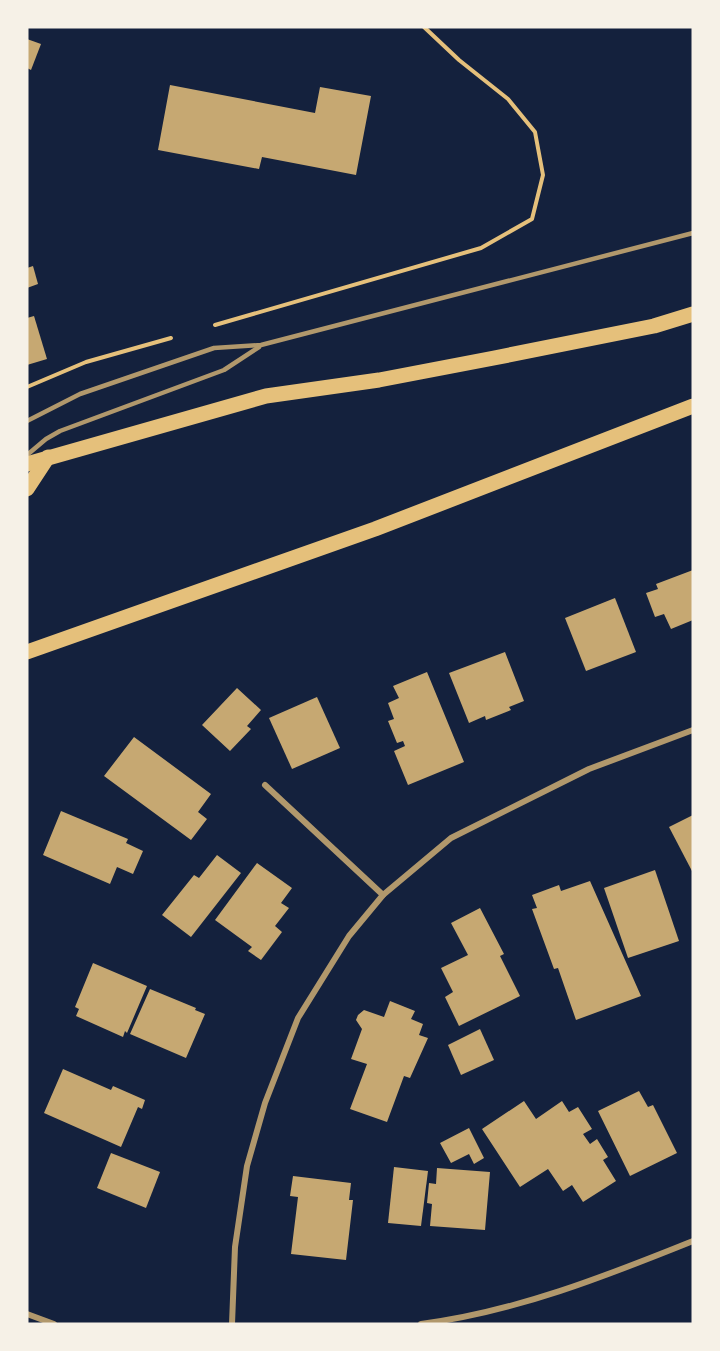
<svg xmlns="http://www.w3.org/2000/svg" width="720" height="1351" font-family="Literata,serif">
<rect width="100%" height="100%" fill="#14213d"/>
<!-- building -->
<g fill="#c6a872">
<polygon points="27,39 41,44 31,70 27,68"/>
<polygon points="170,85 315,113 320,87 371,96 356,175 262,157 259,169 158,150"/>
<polygon points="33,266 38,284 27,288 27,268"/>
<polygon points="34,316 47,359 27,365 27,318"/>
<polygon points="693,570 693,620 671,629 664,614 655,617 646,593 658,589 656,584"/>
<polygon points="615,598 636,652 586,671 565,618"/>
<polygon points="505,652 524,701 509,707 511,710 486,720 485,716 469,723 449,673"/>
<polygon points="427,672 464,762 408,785 394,751 405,746 403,741 397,743 388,721 394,719 388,703 399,698 393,686"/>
<polygon points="237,688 261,710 247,726 251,729 230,751 202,725"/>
<polygon points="317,697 340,748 292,769 269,718"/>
<polygon points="134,737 211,794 198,812 207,819 191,840 104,776"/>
<polygon points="61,811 128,839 126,843 143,851 133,874 117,867 110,884 43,855"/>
<polygon points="693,815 693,873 669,827"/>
<polygon points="217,855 241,873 191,937 162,915 194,875 199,878"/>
<polygon points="257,863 292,888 281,903 289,908 275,926 282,932 261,960 248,951 252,947 215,920"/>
<polygon points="655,870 679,941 628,958 604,888"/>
<polygon points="590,881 641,996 576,1020 558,968 554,969 532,909 537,908 532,895 559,885 561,891"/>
<polygon points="480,908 504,954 500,956 520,996 459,1026 445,997 453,992 441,968 468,955 451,923"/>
<polygon points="93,963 147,986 127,1033 125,1031 123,1037 76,1016 79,1009 75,1007"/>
<polygon points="150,989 196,1008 195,1010 205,1014 186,1058 130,1034"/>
<polygon points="390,1001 415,1011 411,1019 423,1024 419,1035 428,1038 410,1078 404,1076 387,1122 350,1109 367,1064 351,1059 362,1029 356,1020 358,1015 364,1010 384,1017"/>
<polygon points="480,1029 494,1060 461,1075 448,1045"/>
<polygon points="63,1069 111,1090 113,1086 145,1100 142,1109 138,1107 121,1147 44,1113"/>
<polygon points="639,1091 648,1107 653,1105 677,1153 630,1176 598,1111"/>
<polygon points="524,1101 536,1119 562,1101 569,1112 578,1107 592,1129 583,1134 590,1144 597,1139 608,1157 603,1160 616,1181 583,1202 572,1185 563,1191 548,1169 520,1187 482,1129"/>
<polygon points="469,1128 484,1158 474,1164 469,1154 451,1163 440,1143"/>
<polygon points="111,1153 160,1172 146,1208 97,1188"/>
<polygon points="394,1167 428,1171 421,1226 388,1223"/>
<polygon points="437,1168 490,1172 485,1230 430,1226 432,1204 427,1203 429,1183 436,1184"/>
<polygon points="293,1176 351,1183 349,1200 353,1200 346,1260 291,1254 298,1197 290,1196"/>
</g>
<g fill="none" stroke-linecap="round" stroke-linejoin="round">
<!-- path -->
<g stroke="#e5c07b" stroke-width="4">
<polyline points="215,325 481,248 532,219 543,175 535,132 508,99 459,60 424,27"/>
<polyline points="27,387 86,362 171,338"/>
</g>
<!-- service -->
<g stroke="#b1986c" stroke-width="4.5">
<polyline points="27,421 80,394 214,348 261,345 693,233"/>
<polyline points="27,455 46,439 60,431 224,370 259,347"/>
</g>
<!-- minor -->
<g stroke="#b1986c" stroke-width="6">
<polyline points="265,785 383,895"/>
<polyline points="27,1314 54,1324"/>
<polyline points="232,1324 235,1247 247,1166 265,1103 298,1018 349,936 383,895 451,838 589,769 693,730"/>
<path d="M421,1324C515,1312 606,1276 693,1241"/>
</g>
<!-- primary -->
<g stroke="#e5c07b" stroke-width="15">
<polyline points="27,464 266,396 379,380 494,358 654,326 693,314"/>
<polyline points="27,489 48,457"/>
<polyline points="27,652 375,529 693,406"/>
</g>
</g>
<!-- border -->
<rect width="720" height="1351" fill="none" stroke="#f6f1e7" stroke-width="57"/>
</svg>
